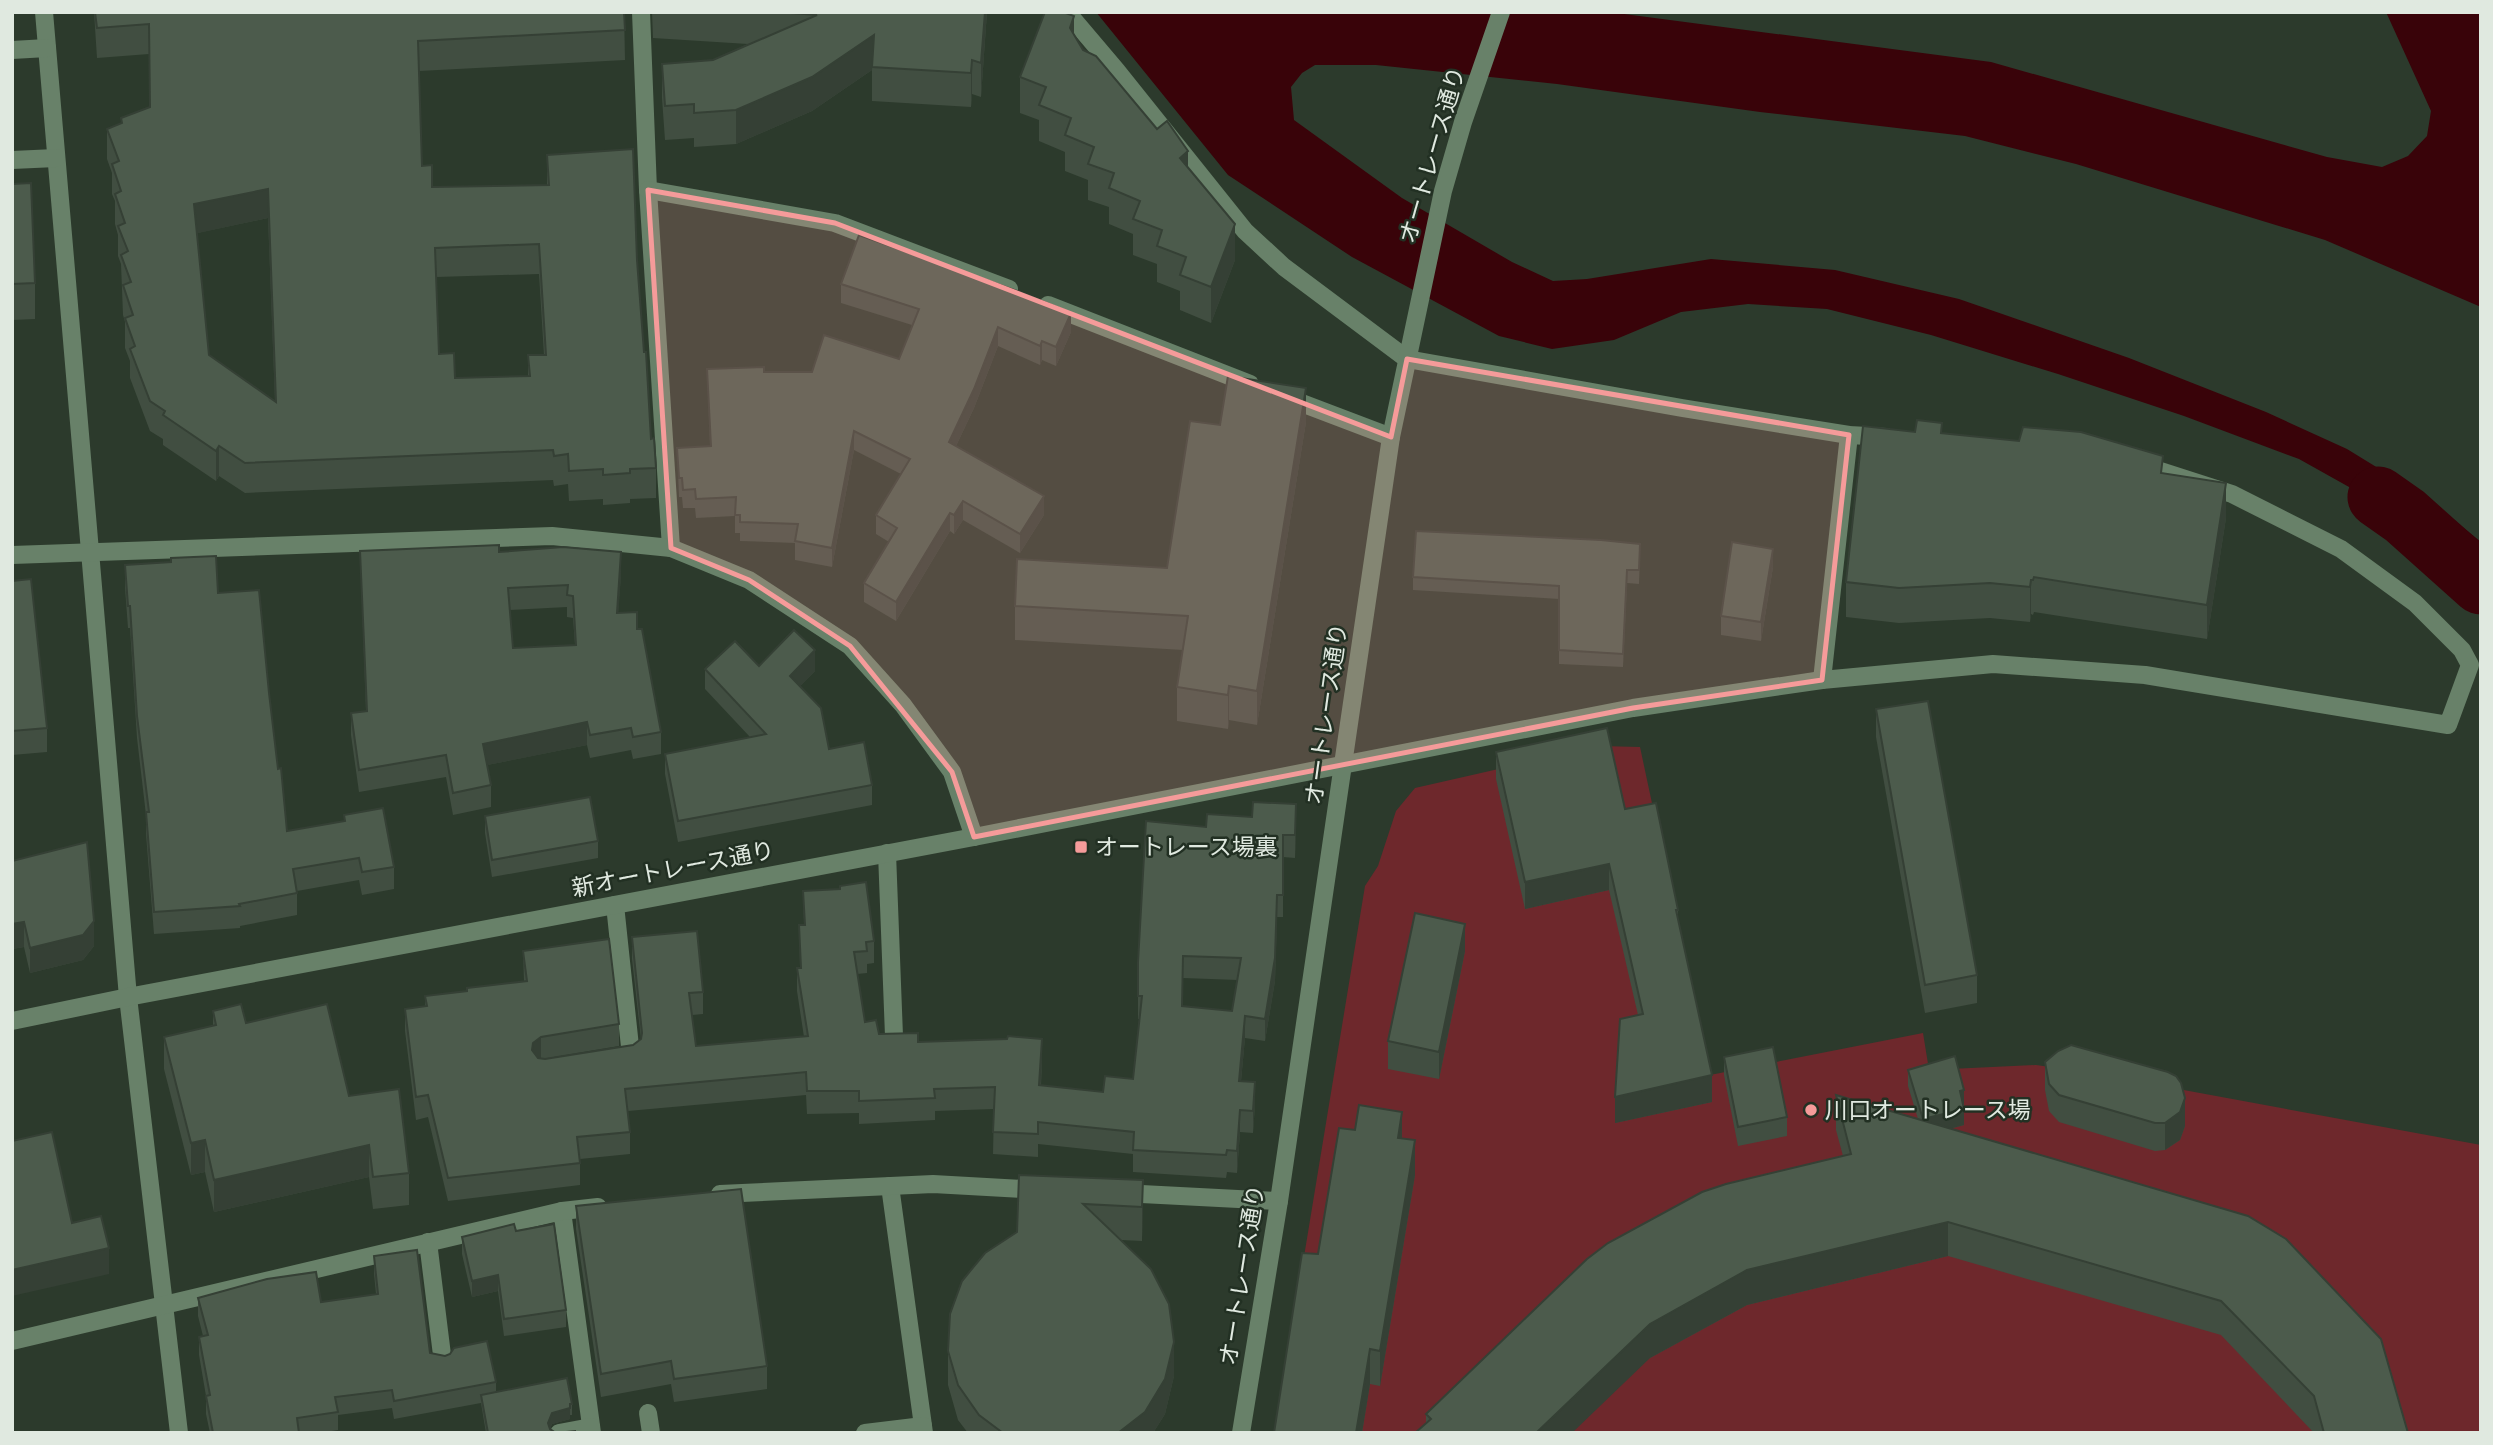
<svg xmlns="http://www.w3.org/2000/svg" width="2493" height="1445" font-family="Poppins,'Noto Sans JP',sans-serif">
<rect width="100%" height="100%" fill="#2c3a2c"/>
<!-- green -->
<polygon fill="#6e282c" points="1600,746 1640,747 1710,1075 1923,1033 1929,1070 2036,1065 2086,1072 2481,1145 2481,1433 1275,1433 1365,886 1378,866 1396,811 1415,788"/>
<!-- water -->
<polygon fill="#390309" points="1096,12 1609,12 1991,62 2327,157 2382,167 2408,156 2427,136 2431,111 2386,12 2481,12 2481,307 2325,240 2076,164 1965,136 1760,112 1557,84 1376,65 1315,65 1302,73 1291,87 1294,120 1402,198 1512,262 1553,281 1587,279 1711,259 1835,270 1959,299 2129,358 2266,412 2347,449 2430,500 2481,542 2481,582 2466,566 2383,506 2299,459 2184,416 2058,374 1931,335 1827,309 1748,304 1681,312 1614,340 1552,349 1499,336 1352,257 1228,175"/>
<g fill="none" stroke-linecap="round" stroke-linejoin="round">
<!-- river -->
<polyline stroke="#390309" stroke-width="61" points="2378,497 2405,516 2481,584"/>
<!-- minor -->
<g stroke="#688169" stroke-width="18">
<polyline points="44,12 128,997 179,1433"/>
<polyline points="641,12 648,190 671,548"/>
<polyline points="1067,12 1117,71 1245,231 1284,267 1407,359 1682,408 1849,435 1886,437"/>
<polyline points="12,50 47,48"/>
<polyline points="12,160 56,158"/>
<polyline points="648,190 835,223 1009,289"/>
<polyline points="1048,305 1250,384"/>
<polyline points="1283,396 1391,437"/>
<polyline points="12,555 552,536 671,548 749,580 850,646 903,705 952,772 974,837"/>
<polyline points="1822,680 1849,435"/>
<polyline points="887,853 894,1036"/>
<polyline points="615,905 631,1056 619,1058"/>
<polyline points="12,1021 128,997 974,837 1633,708 1822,680 1993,664 2145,675 2448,725 2470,665 2462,650 2415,603 2341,549 2232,494 2142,465"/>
<polyline points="890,1186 924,1433"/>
<polyline points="1122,1193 1279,1201"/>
<polyline points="720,1194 933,1184 1042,1190"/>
<polyline points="562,1211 592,1433"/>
<polyline points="428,1242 443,1363"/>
<polyline points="12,1341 562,1211 598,1207"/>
<polyline points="648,1413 651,1433"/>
<polyline points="559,1433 591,1427"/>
<polyline points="865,1433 923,1426"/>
<polyline points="1241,1433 1279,1201 1391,437 1443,191 1463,122 1501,12"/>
</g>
</g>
<!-- wall -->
<g fill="#414e41" fill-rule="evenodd">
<path d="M94,12H624L625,60L419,71L422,166L432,187L547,185V155L637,260L651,439L656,468V498L630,499V503L603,505V499L569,501L568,484L554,486L553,480L245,493L219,476L216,481L163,445V439L150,431L130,378V361L125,348V322L123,315L121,264L118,256V235L115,224V201L112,194V173L107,159V129L121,124V118L150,107L149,54L97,58ZM268,218L275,401L209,355L197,233ZM539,274L544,355H528V376L455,378L439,354L436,277Z"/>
<polygon points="652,12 987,12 981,97 972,94 971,107 872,101 872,70 812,111 736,144 694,147 694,138 665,140 662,98 662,64 713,60 748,44 653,38"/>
<polygon points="1074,35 1083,50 1188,168 1235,260 1211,323 1180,310 1180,291 1157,282 1157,264 1133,255 1133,234 1109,224 1109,207 1088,200 1088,180 1065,171 1065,152 1039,141 1039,120 1020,113 1020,77"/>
<polygon points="12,184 35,283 35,319 12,320"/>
<polygon points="841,284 1071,332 1056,366 1042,360 1040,365 998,346 974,408 956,446 1044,515 1020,553 963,520 954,534 950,531 896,621 864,602 864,583 889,542 876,534 876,515 901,474 854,450 832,567 795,560 795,543 740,541 740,533 735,533 735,516 696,518 695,508 683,508 682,497 679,497 677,448 710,446 707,369 764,372 812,372 899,359 912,325 841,303"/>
<polygon points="1306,422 1257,725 1229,720 1228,729 1177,721 1177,687 1183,650 1015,640 1015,606 1167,568 1220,425"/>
<polygon points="1915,432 1942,433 2163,473 2226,518 2207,639 2034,612 2033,615 2031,614 2030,622 1990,618 1899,623 1846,617 1846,582"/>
<path d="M360,551L499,552L621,574L618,613L637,629L661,732V754L633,759L631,750L590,758L587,745L487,765L491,785V807L453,815L446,777L359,792L351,735V713L366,711ZM567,607V617L573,618L575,645L513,648L510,610Z"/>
<polygon points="1640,558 1639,584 1627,583 1623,667 1559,664 1559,599 1413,590 1413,577"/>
<polygon points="125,565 218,593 269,693 278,769 287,831 344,821 344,815 394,867 394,889 362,895 359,880 297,891 297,915 240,926 240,928 154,934 146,834 146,815 137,738 130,628 128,628 125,588"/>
<polygon points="1773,567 1761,641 1721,635 1721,616"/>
<polygon points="12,581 47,728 47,752 12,755"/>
<polygon points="759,666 815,671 800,686 829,749 872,785 872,805 678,842 665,774 665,754 750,737 705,689 705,669"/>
<polygon points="1876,709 1977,975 1977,1003 1925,1013 1876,737"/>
<polygon points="1496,752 1625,809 1678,910 1678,920 1712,1102 1615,1123 1638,1015 1609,890 1525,909 1496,779"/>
<polygon points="485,816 598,841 598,858 492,877 485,833"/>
<path d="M1206,827H1296L1295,858L1283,857V917H1277L1275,981L1265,1041L1245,1038L1241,1081L1255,1104L1253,1133L1240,1132L1237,1173L1227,1172L1226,1178L1133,1172V1154L1038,1144V1157L993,1154L994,1109L935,1111V1120L859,1124V1113L807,1114L806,1095L628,1111L630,1132V1154L580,1159V1185L448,1201L428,1117L416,1120L405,1031V1009L425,1007V996L467,991L524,981L523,951L619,1024V1046L542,1059L633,1045L641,1039L632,959V937L703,992V1014L692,1015L696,1046L804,1037L797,991V968H800L799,925H804L803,891L874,941V963L867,964V973L857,974L865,1022L879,1034L918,1042L1042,1061L1041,1085L1103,1092L1133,1079L1139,1019H1138V962ZM1183,978L1238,980L1232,1011L1182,1006Z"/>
<polygon points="12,861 94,946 83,960 30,973 24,947 12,949"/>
<polygon points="1465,951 1439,1079 1388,1069 1388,1041"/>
<polygon points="213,1011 246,1023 349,1096 409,1173 409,1205 373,1209 369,1177 214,1212 205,1172 191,1175 164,1069 164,1037 213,1026"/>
<polygon points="1724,1057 1787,1117 1787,1136 1738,1146 1724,1075"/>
<polygon points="2045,1062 2185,1126 2180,1140 2165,1150 2155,1151 2059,1122 2049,1111 2045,1090"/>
<polygon points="1908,1070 1964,1090 1964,1125 1950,1129 2248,1216 2408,1433 2314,1433 2221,1335 1948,1256 1747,1305 1650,1358 1426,1423 1426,1414 1843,1156 1836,1130 1836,1095 1918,1119 1908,1086"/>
<polygon points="1402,1138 1415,1175 1380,1386 1370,1384 1362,1433 1274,1433 1318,1254"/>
<polygon points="1143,1180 1142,1241 1121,1240 1174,1376 1165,1414 1153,1433 968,1433 958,1420 948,1385 948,1351 1017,1232"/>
<polygon points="576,1206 767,1366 767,1389 674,1402 671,1384 601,1397 576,1229"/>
<polygon points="516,1231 566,1310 566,1327 504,1336 498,1291 472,1297 462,1254 462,1237"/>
<polygon points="374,1256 430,1353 496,1382 496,1392 572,1404 572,1415 570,1415 570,1419 552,1424 550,1429 556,1433 575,1433 486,1433 481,1403 394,1419 392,1408 338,1415 338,1430 320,1433 210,1433 206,1414 206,1396 199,1355 199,1337 203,1336 198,1316 198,1298 321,1302 376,1294 374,1274"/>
</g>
<!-- shaded-wall -->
<g fill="#354035">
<polygon points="985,12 987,12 981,97 981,63"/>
<polygon points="1074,16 1074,52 1070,28"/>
<polygon points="874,35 872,70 812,111 736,144 736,110"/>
<polygon points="972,60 972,94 971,107 971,73"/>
<polygon points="1188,151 1188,187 1180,158"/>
<polygon points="268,189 268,218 194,234 194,204"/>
<polygon points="1235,224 1235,260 1211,323 1211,287"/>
<polygon points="1071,313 1071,332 1056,366 1056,347"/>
<polygon points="998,327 998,346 974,408 949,461 949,442"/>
<polygon points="1042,341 1042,360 1040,365 1040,346"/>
<polygon points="1306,388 1306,422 1257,725 1257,691"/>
<polygon points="854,431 854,450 832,567 832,548"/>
<polygon points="219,446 219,476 216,481 216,451"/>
<polygon points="2226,483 2226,518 2207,639 2207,605"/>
<polygon points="1044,496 1044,515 1020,553 1020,534"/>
<polygon points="963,501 963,520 954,534 954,515"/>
<polygon points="950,513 950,531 896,621 896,602"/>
<polygon points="1773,549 1773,567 1761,641 1761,622"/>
<polygon points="621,552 621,574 617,636 617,613"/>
<polygon points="1627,570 1627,583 1623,667 1623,654"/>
<polygon points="2031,580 2031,614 2030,622 2030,587"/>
<polygon points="815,650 815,671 790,697 790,676"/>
<polygon points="1229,686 1229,720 1228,729 1228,695"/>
<polygon points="587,722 587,745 483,766 483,744"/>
<polygon points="1296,804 1296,827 1295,858 1295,835"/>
<polygon points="1609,864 1609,890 1525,909 1525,882"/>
<polygon points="1277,895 1275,981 1265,1041 1265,1019"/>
<polygon points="94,921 94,946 83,960 30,973 30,948"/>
<polygon points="24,922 24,947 12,949 12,924"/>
<polygon points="1465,924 1465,951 1439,1079 1439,1052"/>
<polygon points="1245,1016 1245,1038 1239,1103 1239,1081"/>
<polygon points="541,1037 541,1059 532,1072 533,1043"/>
<polygon points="1042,1039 1042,1061 1039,1107 1039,1085"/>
<polygon points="1712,1075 1712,1102 1615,1123 1615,1097"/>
<polygon points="1255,1082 1255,1104 1253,1133 1253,1111"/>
<polygon points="1964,1090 1964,1107 1960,1091"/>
<polygon points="2185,1098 2185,1126 2180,1140 2165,1150 2165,1123"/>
<polygon points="1964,1109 1964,1125 1923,1136 1923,1119"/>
<polygon points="1240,1110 1240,1132 1237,1173 1237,1151"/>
<polygon points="1402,1112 1402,1147 1398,1138"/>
<polygon points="205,1140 205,1172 191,1175 191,1143"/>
<polygon points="1415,1140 1415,1175 1380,1386 1380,1351"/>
<polygon points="369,1145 369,1177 214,1212 214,1180"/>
<polygon points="1143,1180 1143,1215 1142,1241 1142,1207"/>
<polygon points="1948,1222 1948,1256 1747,1305 1650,1358 1572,1433 1536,1433 1650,1324 1747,1270"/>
<polygon points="109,1248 109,1274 12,1296 12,1270"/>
<polygon points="498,1275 498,1291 472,1297 472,1281"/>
<polygon points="1174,1342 1174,1376 1165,1414 1153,1433 1118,1433"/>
<polygon points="1370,1349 1370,1384 1362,1433 1356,1433"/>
<polygon points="570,1408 570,1419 552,1424 548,1433 548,1423 552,1413"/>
</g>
<!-- building -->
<g fill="#4c5b4c" stroke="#354035" stroke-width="2" fill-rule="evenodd">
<path d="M95,12H624L625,30L418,41L422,166L432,165V187L549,185L547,155L633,149L637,260L644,352H646L651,439L654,438L656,468L630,469V473L603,475V469L569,471L568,454L554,456L553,450L245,463L219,446L216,451L163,415L165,411L150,401L130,349L135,346L125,318L133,315L123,285L131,282L121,255L128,251L118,226L125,223L115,194L121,191L112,164L119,161L107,129L122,123L121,118L150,107L149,24L97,28ZM268,189L276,402L209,355L194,204ZM539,244L546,355H528L530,376L455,378L454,353L439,354L435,248Z"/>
<polygon points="779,12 985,12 981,63 972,60 971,73 872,67 874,35 812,77 736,110 694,113 694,104 665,106 662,64 713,60 817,15"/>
<polygon points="1045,12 1063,12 1074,16 1070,28 1083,50 1096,56 1157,129 1167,121 1188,151 1180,158 1235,224 1211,287 1180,275 1186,257 1157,246 1162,230 1133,219 1140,201 1109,188 1114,173 1088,164 1094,147 1065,135 1071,118 1039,105 1046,87 1020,77"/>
<polygon points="31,183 35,283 12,284 12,184"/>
<polygon points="859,235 1020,292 1071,313 1056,347 1042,341 1040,346 998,327 974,389 949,442 1044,496 1020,534 963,501 954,515 950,513 896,602 864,583 897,528 876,515 910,459 854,431 832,548 795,541 798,524 740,522 740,515 735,515 736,497 696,499 695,489 683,490 682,478 679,478 677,448 711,446 707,369 764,367 764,372 812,372 824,335 899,359 919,309 841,284"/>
<polygon points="1228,376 1306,388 1257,691 1229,686 1228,695 1177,687 1188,616 1015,606 1017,559 1167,568 1190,421 1220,425"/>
<polygon points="1917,420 1942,423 1941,433 2019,441 2023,427 2081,432 2163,456 2161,473 2226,483 2207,605 2034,577 2033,580 2031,580 2030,587 1990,583 1899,588 1846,582 1863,426 1915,432"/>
<polygon points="1416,531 1601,540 1640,544 1639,570 1627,570 1623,654 1559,650 1559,586 1413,577"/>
<polygon points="1732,542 1773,549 1761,622 1721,616"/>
<path d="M499,545V552L563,547L621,552L617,613L637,612V629H642L661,732L633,737L631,728L590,735L587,722L483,744L491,785L453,793L446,755L359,770L351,713L367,711L360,551ZM568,585L567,595L573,596L576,645L513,648L508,588Z"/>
<polygon points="216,556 218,593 259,590 269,693 278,769 281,768 287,831 345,821 344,815 383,808 394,867 362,872 359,858 293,869 297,893 239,904 240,906 154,912 146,812 149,812 137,716 130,606 128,606 125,565 171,562 171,558"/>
<polygon points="31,579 47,728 12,731 12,581"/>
<polygon points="794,630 815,650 790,676 821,708 829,749 864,742 872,785 678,821 665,754 766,734 705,669 735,641 759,666"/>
<polygon points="1928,701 1977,975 1925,985 1876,709"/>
<polygon points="1607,728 1625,809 1656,803 1678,910 1676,910 1712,1075 1615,1097 1620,1019 1643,1014 1609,864 1525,882 1496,752"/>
<polygon points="590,797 598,841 492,860 485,816"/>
<path d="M1253,802L1296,804L1295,835H1283V895H1277L1275,958L1265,1019L1245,1016L1239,1081L1255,1082L1253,1111L1240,1110L1237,1151L1227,1150L1226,1155L1133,1150L1134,1132L1038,1122V1134L993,1132L995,1087L934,1089L935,1098L859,1101V1091H807L806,1072L625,1089L630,1132L577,1137L580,1163L448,1178L428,1095L416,1097L405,1009L427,1006L425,996L467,991V988L527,981L523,951L609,939L619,1024L541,1037L533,1043L532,1050L538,1058L545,1059L633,1045L641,1039L642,1033L632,937L697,931L703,992L689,993L696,1046L808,1036L797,968H801L799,925H805L803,891L840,889V886L866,882L874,941L866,942L867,951L854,952L865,1022L876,1020L879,1034L918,1033V1042L1007,1039L1008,1036L1042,1039L1039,1085L1103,1092L1105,1076L1133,1079L1142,996H1138V962L1146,821L1206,827L1207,814L1252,817ZM1183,956L1241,958L1232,1011L1182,1006Z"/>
<polygon points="87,842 94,921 83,935 30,948 24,922 12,924 12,861"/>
<polygon points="1415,913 1465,924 1439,1052 1388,1041"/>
<polygon points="241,1004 246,1023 327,1004 349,1096 399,1089 409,1173 373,1177 369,1145 214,1180 205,1140 191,1143 164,1037 216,1025 213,1011"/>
<polygon points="2071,1045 2168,1072 2176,1076 2181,1083 2185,1098 2180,1112 2165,1123 2155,1123 2059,1095 2049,1084 2045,1062 2058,1051"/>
<polygon points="1773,1047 1787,1117 1738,1127 1724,1057"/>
<polygon points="1955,1056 1964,1090 1960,1091 1964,1109 1923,1119 1908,1070"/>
<polygon points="1836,1095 2248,1216 2286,1239 2381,1339 2408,1433 2324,1433 2314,1396 2221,1301 1948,1222 1747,1270 1650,1324 1536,1433 1415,1433 1431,1419 1426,1414 1587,1259 1608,1243 1702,1192 1726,1184 1851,1154"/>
<polygon points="1359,1105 1402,1112 1398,1138 1415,1140 1380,1351 1370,1349 1356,1433 1274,1433 1302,1253 1318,1254 1339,1128 1355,1130"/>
<polygon points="52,1132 72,1223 101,1216 109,1248 12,1270 12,1141"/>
<polygon points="1019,1175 1143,1180 1142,1207 1083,1204 1151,1269 1169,1304 1174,1342 1165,1379 1145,1412 1118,1433 1003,1433 979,1415 958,1385 948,1351 950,1314 962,1281 985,1253 1017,1232"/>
<polygon points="741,1189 767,1366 674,1379 671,1361 601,1374 576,1206"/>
<polygon points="514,1224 516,1231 554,1224 566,1310 504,1319 498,1275 472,1281 462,1237"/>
<polygon points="417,1250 430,1353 445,1356 450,1354 454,1348 487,1341 496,1382 394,1401 392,1390 335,1397 338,1412 297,1418 299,1433 213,1433 206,1396 210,1395 199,1337 208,1335 198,1298 267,1279 316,1272 321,1302 378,1294 374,1256"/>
<polygon points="567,1378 572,1404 570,1404 570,1408 552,1413 548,1423 550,1429 556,1433 575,1431 575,1433 488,1433 481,1395"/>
</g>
<!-- marked area -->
<path fill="#f59b9a" fill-opacity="0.2" stroke="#f59b9a" stroke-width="5" stroke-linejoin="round" d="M648,190L835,223L1391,437L1407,359L1849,435L1822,680L1633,708L974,837L952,772L850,646L749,580L671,548Z"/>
<!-- markers -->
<g fill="#f59b9a" stroke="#223023" stroke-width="2.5">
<rect x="1074" y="840" width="14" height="14" rx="3.5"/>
<circle cx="1811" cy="1110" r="7"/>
</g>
<g text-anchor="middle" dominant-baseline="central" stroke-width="5" stroke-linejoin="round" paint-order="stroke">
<!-- street labels -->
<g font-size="23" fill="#e0e9e0" stroke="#223023">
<text transform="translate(1432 155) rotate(-74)">オートレース通り</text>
<text transform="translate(1326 714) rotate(-82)">オートレース通り</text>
<text transform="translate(673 869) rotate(-11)">新オートレース通り</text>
<text transform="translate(1242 1275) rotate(-81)">オートレース通り</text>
</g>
<!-- poi labels -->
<g font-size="23" fill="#e0e9e0" stroke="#223023" text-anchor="start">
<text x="1095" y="847">オートレース場裏</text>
<text x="1825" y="1110">川口オートレース場</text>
</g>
</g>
<!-- border -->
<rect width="2493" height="1445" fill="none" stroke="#e0e9e0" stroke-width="28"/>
</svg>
